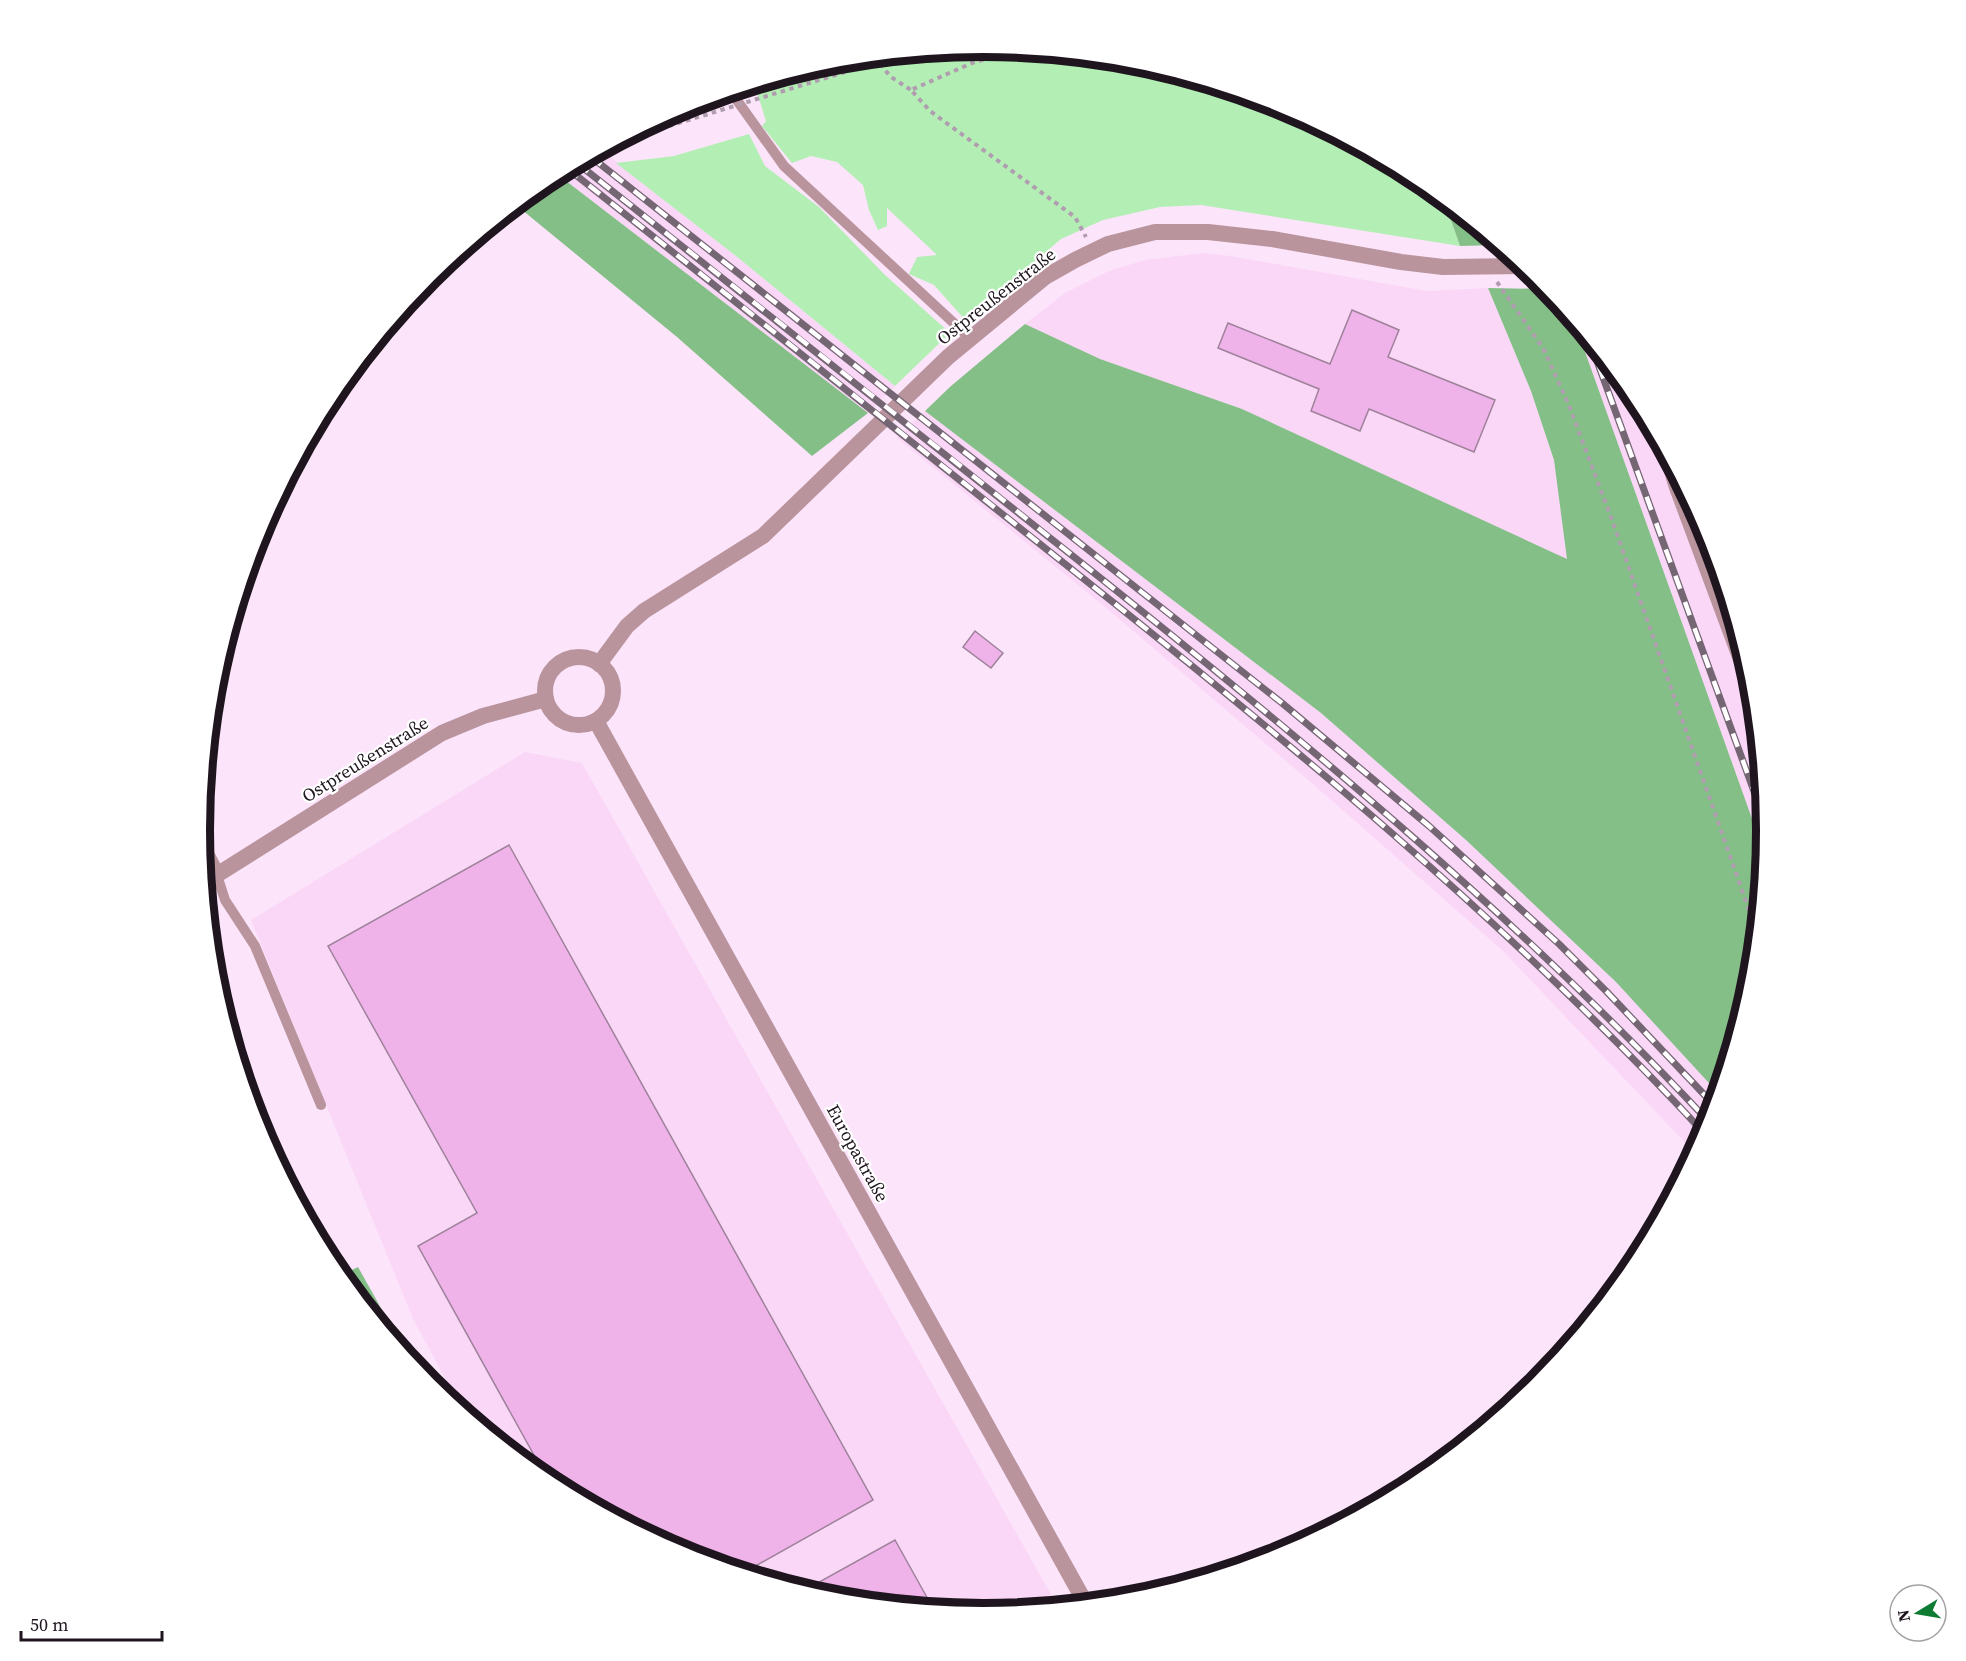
<svg xmlns="http://www.w3.org/2000/svg" width="1966" height="1661" font-family="'Source Serif 4',serif">
<rect width="100%" height="100%" fill="#fce4fa"/>
<!-- built -->
<g fill="#fad7f7">
<polygon points="602,150 736,256 895,386 868,413 557,174"/>
<polygon points="1203,253 1230,256 1427,291 1488,288 1531,391 1554,460 1568,560 1242,409 1100,359 1025,324 1065,293 1109,271 1145,260"/>
<polygon points="1574,321 1635,395 1707,531 1752,678 1767,831 1765,855"/>
<polygon points="925,411 1321,713 1466,840 1616,982 1719,1094 1707,1131 1695,1153 1503,951 1314,785 1104,606 897,438"/>
<polygon points="525,752 582,763 1058,1607 983,1614 830,1599 683,1555 547,1482 465,1415 413,1319 251,920"/>
</g>
<!-- green -->
<g fill="#b3efb5">
<polygon points="983,47 1136,62 1283,106 1419,179 1444,200 1460,246 1201,205 1160,207 1103,220 1061,239 966,321 934,285 909,274 917,257 937,255 887,208 887,226 878,230 869,210 863,185 837,162 811,156 792,163 762,126 766,121 756,89 842,60"/>
<polygon points="749,134 765,166 819,207 884,274 950,333 895,386 736,256 616,163 674,156"/>
</g>
<!-- forest -->
<g fill="#85bf88">
<polygon points="720,104 643,128 683,106"/>
<polygon points="557,174 868,413 812,456 677,337 516,205 548,178"/>
<polygon points="1444,200 1499,245 1460,246"/>
<polygon points="1488,288 1548,289 1574,321 1765,855 1752,984 1719,1094 1616,982 1466,840 1321,713 925,411 951,386 1025,324 1100,359 1242,409 1567,559 1554,460 1531,391"/>
<polygon points="358,1267 414,1367 339,1276"/>
</g>
<!-- water -->
<polygon fill="#8ac6fd" stroke="#6a91ba" stroke-width="1.5" points="214,982 225,998 255,1090 247,1093"/>
<!-- building -->
<g fill="#efb3ea" stroke="#9d829a" stroke-width="1.5">
<polygon points="1352,310 1399,330 1388,357 1495,400 1474,452 1369,409 1360,431 1311,411 1319,389 1218,348 1228,323 1330,364"/>
<polygon points="975,631 1003,653 991,668 963,647"/>
<polygon points="509,845 873,1500 743,1573 683,1555 550,1484 418,1246 477,1213 328,946"/>
<polygon points="895,1540 934,1610 830,1599 803,1591"/>
</g>
<g fill="none" stroke-linecap="round" stroke-linejoin="round">
<!-- path -->
<g stroke="#b09daf" stroke-width="4" stroke-dasharray="4.5 4.5" stroke-linecap="butt">
<polyline points="1018,50 972,63 911,90 930,111 1075,217 1086,237"/>
<polyline points="874,57 891,77 911,90"/>
<polyline points="622,139 643,134"/>
<polyline points="1497,282 1543,348 1568,403 1611,517 1757,933"/>
</g>
<!-- service -->
<g stroke="#b9949d" stroke-width="10">
<polyline points="731,92 784,166 970,338"/>
<polyline points="1660,442 1674,488 1755,706"/>
<polyline points="217,875 225,900 255,946 321,1105"/>
</g>
<!-- minor -->
<g stroke="#b9949d" stroke-width="16">
<polyline points="596,721 1086,1604"/>
<polyline points="200,842 217,875"/>
</g>
<!-- tertiary -->
<g stroke="#b9949d" stroke-width="16">
<circle cx="579" cy="691" r="34"/>
<polyline points="599,664 627,626 644,611 763,536 948,357 1045,277 1075,260 1108,244 1155,232 1208,232 1272,239 1401,262 1443,267 1525,266"/>
<polyline points="204,883 442,733 483,716 546,699"/>
</g>
<!-- rail casing -->
<g stroke="#756674" stroke-width="7">
<g id="rail">
<polyline points="590,156 1282,703 1429,826 1559,944 1607,992 1715,1106"/>
<path d="M577,163C751,300 925,437 1098,576C1312,747 1523,922 1710,1123"/>
<path d="M567,168C730,297 893,426 1055,556C1282,736 1508,921 1705,1134"/>
<polyline points="1589,339 1767,827"/>
</g>
</g>
<!-- rail -->
<use href="#rail" stroke="#fff" stroke-width="4.5" stroke-dasharray="14" stroke-linecap="butt"/>
<!-- path-bridge -->
<polyline stroke="#b09daf" stroke-width="4" stroke-dasharray="4.5 4.5" stroke-linecap="butt" points="643,134 904,54"/>
</g>
<g text-anchor="middle" dominant-baseline="central" stroke-width="4.5" stroke-linejoin="round" paint-order="stroke">
<!-- street labels -->
<g font-size="18" fill="#1f151e" stroke="#fff">
<text transform="translate(996 296) rotate(-38)">Ostpreußenstraße</text>
<text transform="translate(365 759) rotate(-32)">Ostpreußenstraße</text>
<text transform="translate(858 1153) rotate(61)">Europastraße</text>
</g>
</g>
<!-- crop -->
<path d="M0 0H1966V1661H0ZM210 830a773 773 0 1 1 1546 0a773 773 0 1 1-1546 0Z" fill="#fff" fill-rule="evenodd"/>
<path fill="none" stroke="#1f151e" stroke-width="8" d="M210 830a773 773 0 1 1 1546 0a773 773 0 1 1-1546 0Z"/>
<!-- north arrow -->
<g transform="translate(1918 1613) rotate(259)"><circle r="28" fill="#ffffff" stroke="#a5a1a5" stroke-width="1.5"/>
<path d="M0-4.5L10 22L0 15L-10 22Z" fill="#0d7c32"/>
<text y="-9" font-size="16" font-weight="bold" text-anchor="middle" fill="#1f151e">N</text>
</g>
<!-- scale -->
<path d="M21 1631v9h141v-9" fill="none" stroke="#1f151e" stroke-width="3"/>
<text x="30" y="1631" font-size="18" fill="#1f151e" stroke="#ffffff" stroke-width="4.5" paint-order="stroke">50 m</text>
</svg>
